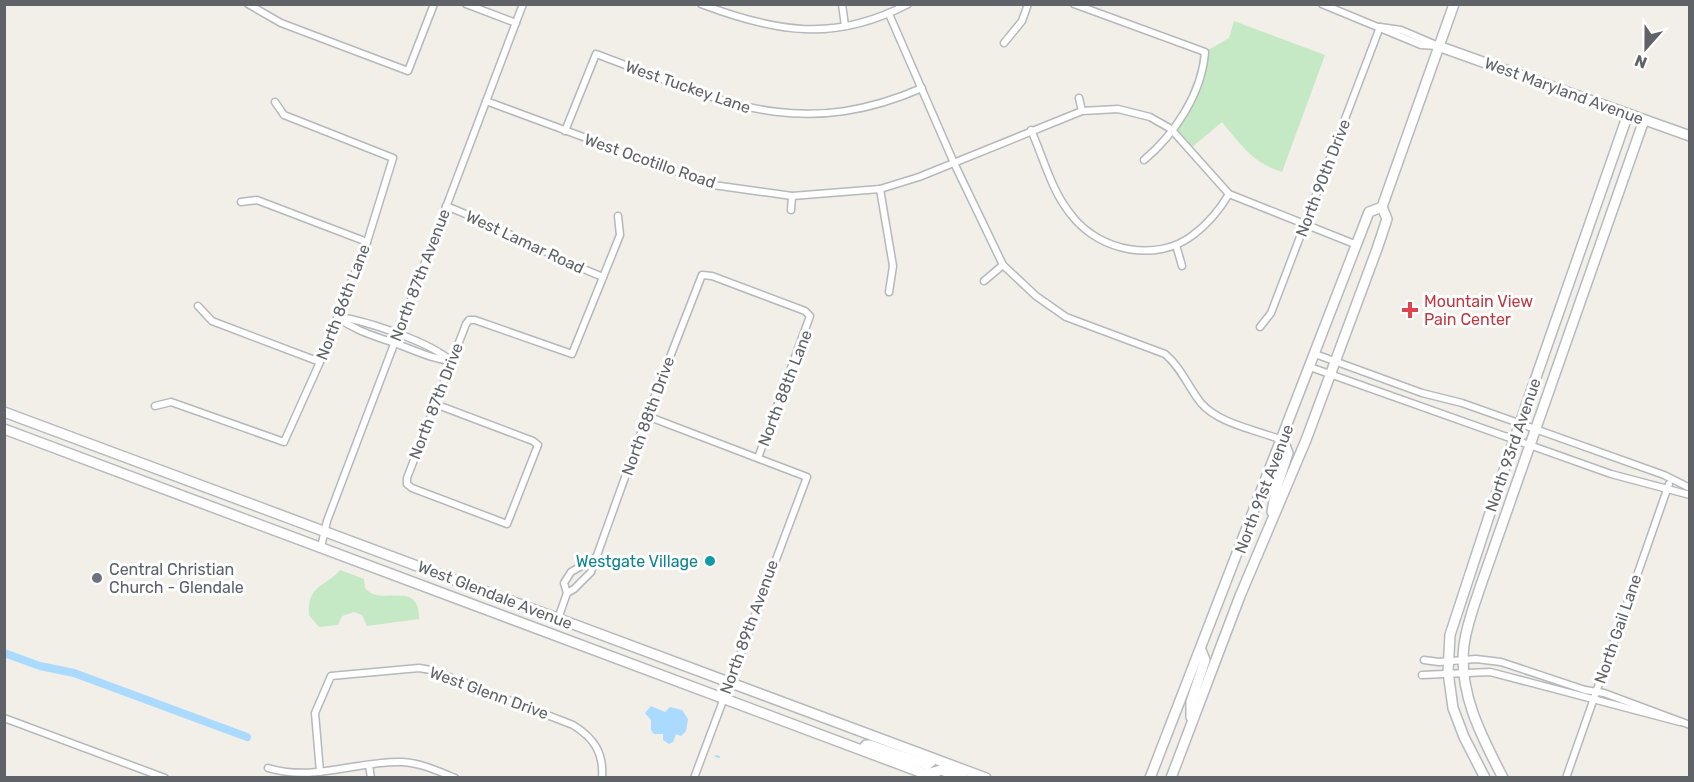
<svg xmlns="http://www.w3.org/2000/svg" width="1694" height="782" font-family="Rubik,sans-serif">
<rect width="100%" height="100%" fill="#f1efe8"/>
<!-- green -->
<g fill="#c5e8c5">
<path d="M1234,21L1325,55L1282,172C1252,162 1242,146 1222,122L1191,148L1171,129L1193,97L1205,52L1229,38Z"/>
<path d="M340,570L364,579L365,588C380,608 420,578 419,619L367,626L362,615L354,612L342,616L338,625L319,627L309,615C307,584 325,588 340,570Z"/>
</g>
<!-- water -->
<polygon fill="#aadaff" points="651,706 665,712 670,707 682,710 688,719 686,731 681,736 676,734 673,742 669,744 663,740 663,734 654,734 651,730 651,720 645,713"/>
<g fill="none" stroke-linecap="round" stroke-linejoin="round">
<!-- stream -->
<polyline stroke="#aadaff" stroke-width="2" points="716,756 719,757"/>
<!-- canal -->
<polyline stroke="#aadaff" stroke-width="8" points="4,653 40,666 74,673 247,737"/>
<!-- street casing -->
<g stroke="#b5b8bc" stroke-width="9">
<g id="street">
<polyline points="248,4 281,23 408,71 434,4"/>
<polyline points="466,4 516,23"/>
<path d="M701,4C775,32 834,43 908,4"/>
<polyline points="842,4 845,26"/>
<path d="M1074,4L1205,52C1202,93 1175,134 1144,160"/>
<polyline points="1322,4 1421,45 1438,46"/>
<path d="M889,14L954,163L1003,265L1036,296L1066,317L1165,354C1181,367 1188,387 1201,403C1219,424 1257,430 1282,440"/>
<polyline points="1380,27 1401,30 1436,45"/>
<polyline points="1004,43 1022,21 1028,4"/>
<polyline points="1079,98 1082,111"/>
<polyline points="486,101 713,185 792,196 880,189 919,177 1082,111 1118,109 1150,117 1171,129 1229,194 1357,245"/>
<path d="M1031,130C1044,159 1052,193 1073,217C1100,251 1157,263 1193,235C1208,224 1220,209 1229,194"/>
<path d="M565,131L596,54C716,98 793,144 922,88"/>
<polyline points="880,189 893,266 889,292"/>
<polyline points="241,202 257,200 367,242"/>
<path d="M446,206C500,227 549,256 603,277"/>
<polyline points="791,210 792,196"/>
<polyline points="1176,245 1182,266"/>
<polyline points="984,281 1003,265"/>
<polyline points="198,306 212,321 320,362"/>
<path d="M337,317C357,332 375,336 397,344C416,351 432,359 452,361"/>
<path d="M339,317C367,321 430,342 451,361"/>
<polyline points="1260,327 1271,313 1380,27"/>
<polyline points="1315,354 1422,393 1462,403 1510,420 1664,475 1690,488"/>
<polyline points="1310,367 1611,474 1690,495"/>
<polyline points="435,404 533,441 538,445 507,524 412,488 407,484 407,478 466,324 469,320 475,320 572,354 620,235 618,216"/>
<polyline points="155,406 171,402 284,442 320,362 367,242 393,158 284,115 275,102"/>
<polyline points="647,416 807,477 694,778"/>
<polyline points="321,547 327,521 523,4"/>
<polyline points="567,593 574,589 591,572 647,416 702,275 712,276 805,311 810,316 758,458"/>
<polyline points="558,619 567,593 564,583 571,572 595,558"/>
<polyline points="1424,660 1439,662 1476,659 1501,662 1585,690 1604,693 1690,725"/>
<polyline points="1422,675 1490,672 1680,722"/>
<polyline points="4,718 165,778"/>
<polyline points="369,765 371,778"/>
<path d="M268,768C314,782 355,761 402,762C421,763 438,771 455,778"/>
<path d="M320,772L315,713L331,676L419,668L431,670L573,725C594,738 604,753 602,778"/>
<polyline points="1566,778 1669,484"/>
</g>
</g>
<!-- secondary casing -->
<g stroke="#b6babf" stroke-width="12">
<g id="secondary">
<polyline points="1438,46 1690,136"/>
<polyline points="4,412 986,778"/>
<polyline points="4,429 936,778"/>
<polyline points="1272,512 1276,489 1288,453 1283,440"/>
<polyline points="1191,717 1191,702 1205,660 1201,650"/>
<polyline points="862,750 866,745 870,745 927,765 934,759"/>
<polyline points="926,774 941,770 963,778"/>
<polyline points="1150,778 1369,212 1382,207"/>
<polyline points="1171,778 1240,596 1306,440 1377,249 1387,219 1382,207 1454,4"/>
<polyline points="1485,778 1464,737 1453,708 1448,672 1450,635 1511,449 1628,114"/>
<path d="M1503,778C1482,737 1458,693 1464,645C1467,623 1475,603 1482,582L1644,120"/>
</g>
</g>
<!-- street -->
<use href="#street" stroke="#fff" stroke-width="6"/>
<!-- secondary -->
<use href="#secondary" stroke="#fff" stroke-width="9"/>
</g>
<!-- markers -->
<path fill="#e0444e" stroke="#fff" stroke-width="2" d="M1407 301h6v6h6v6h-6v6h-6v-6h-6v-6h6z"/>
<circle fill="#0f9aa8" stroke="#fff" stroke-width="2" cx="710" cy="561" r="6"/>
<circle fill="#6b7280" stroke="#fff" stroke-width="2" cx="97" cy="578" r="6"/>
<g text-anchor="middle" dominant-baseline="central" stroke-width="6" stroke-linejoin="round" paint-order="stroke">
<!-- street labels -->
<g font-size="16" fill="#5f6368" stroke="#fff">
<text transform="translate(688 87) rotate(19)">West Tuckey Lane</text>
<text transform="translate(1564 91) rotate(20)">West Maryland Avenue</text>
<text transform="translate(650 161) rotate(19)">West Ocotillo Road</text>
<text transform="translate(1323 178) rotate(-69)">North 90th Drive</text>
<text transform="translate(525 242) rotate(25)">West Lamar Road</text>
<text transform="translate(420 275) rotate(-69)">North 87th Avenue</text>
<text transform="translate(343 302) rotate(-69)">North 86th Lane</text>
<text transform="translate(785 388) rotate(-69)">North 88th Lane</text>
<text transform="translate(436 401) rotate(-69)">North 87th Drive</text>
<text transform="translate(648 416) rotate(-70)">North 88th Drive</text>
<text transform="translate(1513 445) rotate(-71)">North 93rd Avenue</text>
<text transform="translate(1264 489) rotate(-69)">North 91st Avenue</text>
<text transform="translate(495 595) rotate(21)">West Glendale Avenue</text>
<text transform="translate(749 627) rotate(-70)">North 89th Avenue</text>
<text transform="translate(1618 629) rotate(-71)">North Gail Lane</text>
<text transform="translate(489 693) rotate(20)">West Glenn Drive</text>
</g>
<!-- health labels -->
<g font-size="16" fill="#be3a42" stroke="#fff" text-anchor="start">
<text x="1424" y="301">Mountain View<tspan x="1424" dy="18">Pain Center</tspan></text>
</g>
<!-- culture labels -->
<g font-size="16" fill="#0d838f" stroke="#fff" text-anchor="end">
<text x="698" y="561">Westgate Village</text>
</g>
<!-- worship labels -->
<g font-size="16" fill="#5b616d" stroke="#fff" text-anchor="start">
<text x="109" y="569">Central Christian<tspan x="109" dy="18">Church - Glendale</tspan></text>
</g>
</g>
<!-- border -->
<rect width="1694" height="782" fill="none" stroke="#5f6368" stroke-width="12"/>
<!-- north arrow -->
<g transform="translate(1646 48) rotate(201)" stroke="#ffffff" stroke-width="4.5" paint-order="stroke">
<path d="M0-4.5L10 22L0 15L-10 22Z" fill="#5f6368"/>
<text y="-9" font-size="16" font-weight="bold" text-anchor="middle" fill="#5f6368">N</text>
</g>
</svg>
